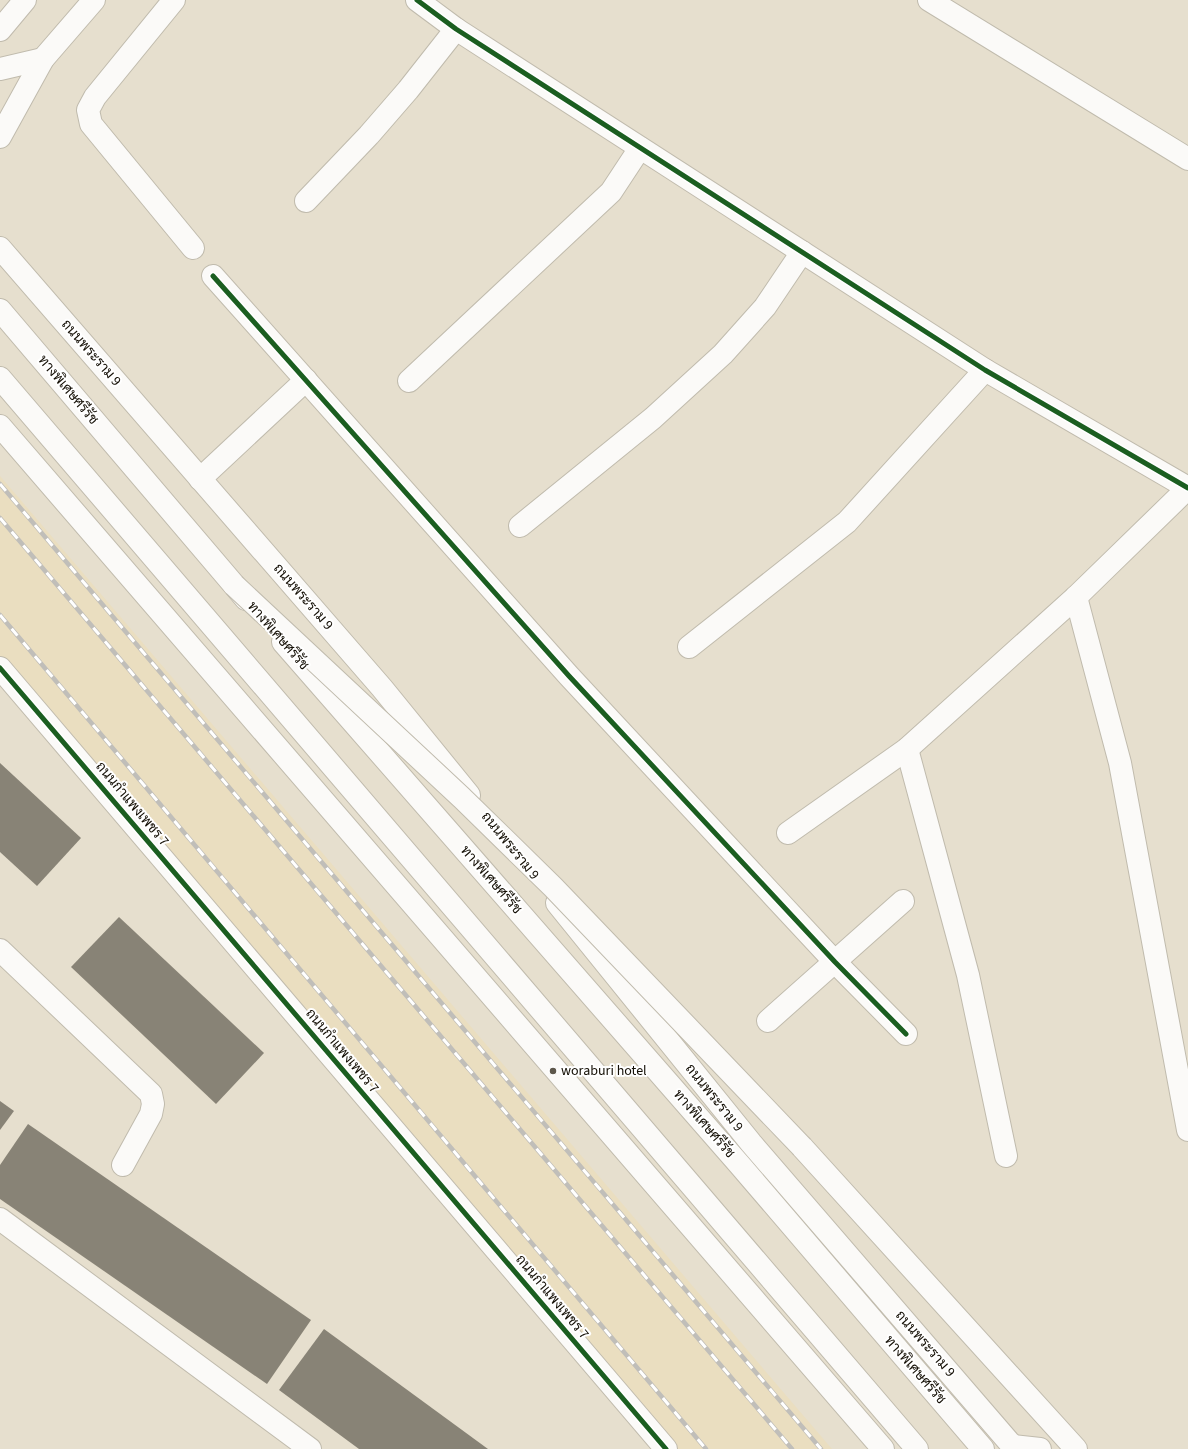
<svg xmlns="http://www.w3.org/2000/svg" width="1188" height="1449" font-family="'Source Sans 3',Sarabun,sans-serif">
<rect width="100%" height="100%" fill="#e6dfce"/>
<!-- built -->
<polygon fill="#eadec0" points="0,476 832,1449 659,1449 0,673"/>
<!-- building -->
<g fill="#888376">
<polygon points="0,763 81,838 37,886 0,852"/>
<polygon points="119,917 264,1053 216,1104 71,967"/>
<polygon points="0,1101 14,1111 0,1130"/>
<polygon points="28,1124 311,1320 267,1384 0,1199 0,1165"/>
<polygon points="324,1329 488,1449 359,1449 279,1390"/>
</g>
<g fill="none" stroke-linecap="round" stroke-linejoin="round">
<!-- minor casing -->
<g stroke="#c0bbad" stroke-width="24">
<g id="minor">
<polyline points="174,0 95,97 88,110 91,124 193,248"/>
<polyline points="417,0 456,29 985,370 1188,488"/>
<polyline points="929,0 1188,159"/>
<polyline points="306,201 369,135 408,90 456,29"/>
<polyline points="213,276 569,676 835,962 906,1034"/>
<polyline points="409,381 611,192 640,148"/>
<polyline points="200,479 306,380"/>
<polyline points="520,526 653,418 723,354 765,307 802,252"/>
<polyline points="1076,597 1120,763 1188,1130"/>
<polyline points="689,647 847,522 985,370"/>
<polyline points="907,749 968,975 1006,1156"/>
<polyline points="788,833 907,749 1076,597 1188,488"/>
<polyline points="0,950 151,1094 153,1104 151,1114 123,1165"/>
<polyline points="768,1021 903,901"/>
<polyline points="0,1219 310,1449"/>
<polyline points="1013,1446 1040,1449"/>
</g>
</g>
<!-- tertiary casing -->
<g stroke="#c0bbad" stroke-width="24">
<polyline id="tertiary" points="0,668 666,1449"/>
</g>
<!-- secondary casing -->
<g stroke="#c0bbad" stroke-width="24">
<g id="secondary">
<polyline points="0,30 25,0"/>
<polyline points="0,69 43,59"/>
<polyline points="0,137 43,59 94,0"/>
</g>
</g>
<!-- primary casing -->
<g stroke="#c0bbad" stroke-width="24">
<g id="primary">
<polyline points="0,248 382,688 469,795"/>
<polyline points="0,426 883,1449"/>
<polyline points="557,903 751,1143 1015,1449"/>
</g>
</g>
<!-- motorway casing -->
<g stroke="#c0bbad" stroke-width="24">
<g id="motorway">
<polyline points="0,310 246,599"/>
<polyline points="0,378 917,1449"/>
<polyline points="283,642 739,1164 983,1449"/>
<polyline points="802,1147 1076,1449"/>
</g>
</g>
<!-- minor -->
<use href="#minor" stroke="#fbfaf8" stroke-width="22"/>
<!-- tertiary -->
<use href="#tertiary" stroke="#fbfaf8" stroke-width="22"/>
<!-- secondary -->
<use href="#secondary" stroke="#fbfaf8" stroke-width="22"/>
<!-- primary -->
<use href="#primary" stroke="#fbfaf8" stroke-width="22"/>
<!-- motorway -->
<use href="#motorway" stroke="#fbfaf8" stroke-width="22"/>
<!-- rail casing -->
<g stroke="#c0beb9" stroke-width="4.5">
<g id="rail">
<polyline points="0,484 821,1449"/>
<polyline points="0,518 792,1449"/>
<polyline points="0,615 706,1449"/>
</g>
</g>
<!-- rail -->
<use href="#rail" stroke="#fff" stroke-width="3" stroke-dasharray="9" stroke-linecap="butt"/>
<!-- motorway-bridge casing -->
<g stroke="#c0bbad" stroke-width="24" stroke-linecap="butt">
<polyline id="motorway-bridge" points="234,585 462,798 553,887 802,1147"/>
</g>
<!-- motorway-bridge -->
<use href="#motorway-bridge" stroke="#fbfaf8" stroke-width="22"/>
<!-- cycleway casing -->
<g stroke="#fff" stroke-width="8">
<g id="cycleway">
<polyline points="417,0 456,29 985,370 1188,488"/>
<polyline points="213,276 569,676 835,962 906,1034"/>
<polyline points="0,668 666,1449"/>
</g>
</g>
<!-- cycleway -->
<use href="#cycleway" stroke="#1b5e20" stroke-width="5"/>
</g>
<!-- markers -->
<circle fill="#5d574b" stroke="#fff" stroke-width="1.5" cx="553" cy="1071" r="4"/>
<g text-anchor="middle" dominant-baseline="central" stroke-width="4" stroke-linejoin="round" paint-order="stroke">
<!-- street labels -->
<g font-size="14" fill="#130e04" stroke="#fff">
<text transform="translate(91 353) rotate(49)">ถนนพระราม 9</text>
<text transform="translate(68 390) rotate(50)">ทางพิเศษศรีรัช</text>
<text transform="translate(303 597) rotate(49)">ถนนพระราม 9</text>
<text transform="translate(278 636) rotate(49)">ทางพิเศษศรีรัช</text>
<text transform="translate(132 804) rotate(50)">ถนนกำแพงเพชร 7</text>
<text transform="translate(510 846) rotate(51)">ถนนพระราม 9</text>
<text transform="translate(491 880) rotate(49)">ทางพิเศษศรีรัช</text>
<text transform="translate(342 1051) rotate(50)">ถนนกำแพงเพชร 7</text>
<text transform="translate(714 1098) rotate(51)">ถนนพระราม 9</text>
<text transform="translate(704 1124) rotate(49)">ทางพิเศษศรีรัช</text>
<text transform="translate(552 1297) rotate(50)">ถนนกำแพงเพชร 7</text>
<text transform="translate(925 1344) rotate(49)">ถนนพระราม 9</text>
<text transform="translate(915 1370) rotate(49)">ทางพิเศษศรีรัช</text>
</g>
<!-- poi labels -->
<g font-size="14" fill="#130e04" stroke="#fff" text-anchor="start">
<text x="561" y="1071">woraburi hotel</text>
</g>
</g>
</svg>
